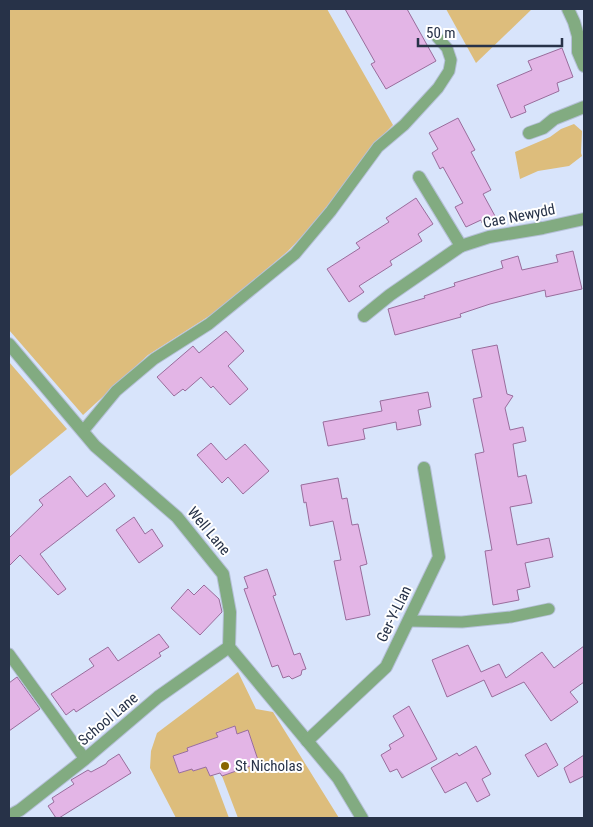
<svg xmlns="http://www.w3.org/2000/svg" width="593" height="827" font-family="'Roboto Condensed',sans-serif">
<rect width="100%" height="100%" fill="#d8e4fb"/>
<!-- green -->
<g fill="#ddbd7c">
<polygon points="9,9 327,9 393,125 370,149 325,212 288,251 217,311 148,355 83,415 9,330"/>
<polygon points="446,9 532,9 476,63"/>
<polygon points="574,124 582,131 581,153 582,156 569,166 538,171 520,179 515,152 550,137 561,129"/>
<polygon points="9,362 67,429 9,477"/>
<polygon points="238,672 256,709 273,712 339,818 238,818 222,776 259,763 248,731 237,734 235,726 217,732 218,737 187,748 188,751 173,756 179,773 192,769 193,771 206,767 210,776 213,775 229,818 176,818 150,768 151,751 157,733"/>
</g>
<!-- building -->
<g fill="#e3b5e6" stroke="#996d9c">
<polygon points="345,9 407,9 436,61 386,89 371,64 375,62"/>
<polygon points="562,48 573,77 557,83 559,91 524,106 526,112 511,118 497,85 532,70 528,61"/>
<polygon points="458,118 475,150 471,152 491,190 483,194 495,216 482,223 481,220 466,227 455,207 463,203 443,167 440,169 432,153 438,149 429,133"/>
<polygon points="416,198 433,224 418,234 422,241 390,261 392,265 359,286 364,292 349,302 327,269 360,248 356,243 389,222 386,218"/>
<polygon points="573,251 582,289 546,297 545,290 490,304 460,314 461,317 395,335 388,309 425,298 424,296 455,286 454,283 503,268 501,261 518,256 522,270 558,262 556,255"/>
<polygon points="226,331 244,351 228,366 248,389 230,405 213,386 211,388 201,377 185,391 183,389 174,396 157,377 193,346 199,353"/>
<polygon points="497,345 507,394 513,396 505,408 510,430 523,427 526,441 513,444 518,477 526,475 532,503 510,507 517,545 549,538 553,557 525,563 530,587 517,590 519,600 493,605 485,551 492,550 475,454 484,452 473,399 482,397 472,350"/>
<polygon points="428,392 431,407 418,410 421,425 397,430 396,422 363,429 365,439 328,446 323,422 382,411 380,401"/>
<polygon points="211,443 226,460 245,444 269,471 243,494 228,477 222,483 197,455"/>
<polygon points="70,476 87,497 105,483 115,496 40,554 66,589 58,595 20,555 9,566 9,538 43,505 39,500"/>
<polygon points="338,478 342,499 347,498 352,525 358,524 367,564 360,566 370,615 346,620 334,561 341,560 333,521 310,526 306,502 304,503 301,485"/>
<polygon points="134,517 145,534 152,529 163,546 139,563 116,530"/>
<polygon points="267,569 276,595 273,596 294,655 300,653 306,669 302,670 301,675 292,679 289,676 283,678 278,665 272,667 244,589 248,588 244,577"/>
<polygon points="204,585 219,599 222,612 200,635 171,608 188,589 194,595"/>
<polygon points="159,634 169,647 159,653 161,656 76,712 74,709 66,715 51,694 94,666 89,659 108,647 118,661"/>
<polygon points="468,645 481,672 499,664 506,678 542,652 554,668 584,646 584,682 570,692 578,702 551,721 524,682 492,697 484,680 447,697 432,660"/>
<polygon points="17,677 40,709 9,731 9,683"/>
<polygon points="409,706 437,759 402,778 397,769 390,772 381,755 391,749 389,745 404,736 393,716"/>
<polygon points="235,726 237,734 248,730 259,763 222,776 220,773 210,776 206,767 193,771 192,769 179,773 173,756 188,751 187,748 218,737 216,733"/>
<polygon points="546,743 558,765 538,777 525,755"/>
<polygon points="476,746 491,774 482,779 490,795 477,802 466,782 445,793 431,768 457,753 459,756"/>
<polygon points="119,754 131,773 59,818 56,818 48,806 54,802 52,798 74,784 71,780 88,770 91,772 106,764 108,761"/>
<polygon points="584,755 584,776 570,783 564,768"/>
</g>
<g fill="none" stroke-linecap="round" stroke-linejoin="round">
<!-- lane casing -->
<g stroke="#b5c0d7" stroke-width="13">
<g id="lane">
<polyline points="83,431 116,391 154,359 209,324 295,254 331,211 378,147 404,125 438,88 449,71 451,60 447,48 437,37"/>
<polyline points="409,621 462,622 511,617 549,609"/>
<polyline points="9,654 85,759"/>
</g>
</g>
<!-- street casing -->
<g stroke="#b5c0d7" stroke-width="14">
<g id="street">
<polyline points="568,9 574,22 578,36 578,52 584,66"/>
<polyline points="529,133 543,128 554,119 584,107"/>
<polyline points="419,177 461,246"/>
<polyline points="364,316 390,295 461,246 489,237 543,228 584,219"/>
<polyline points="9,344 95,446 177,517 223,574 230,612 229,647 338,778 362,818"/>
<polyline points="307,741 386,667 439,557 424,468"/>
<polyline points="9,816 20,810 85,759 158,697 229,647"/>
</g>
</g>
<!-- lane -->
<use href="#lane" stroke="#82ab81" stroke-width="11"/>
<!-- street -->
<use href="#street" stroke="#82ab81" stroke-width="12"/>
</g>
<!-- markers -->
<circle fill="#886500" stroke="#fff" stroke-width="2" cx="225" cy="766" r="5"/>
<g text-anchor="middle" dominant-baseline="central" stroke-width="4" stroke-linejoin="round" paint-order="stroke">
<!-- street labels -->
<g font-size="15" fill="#273248" stroke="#fff">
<text transform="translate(519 216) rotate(-11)">Cae Newydd</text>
<text transform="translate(209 531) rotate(50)">Well Lane</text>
<text transform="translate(394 614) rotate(-64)">Ger-Y-Llan</text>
<text transform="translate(108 719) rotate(-40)">School Lane</text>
</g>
<!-- poi labels -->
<g font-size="15" fill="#273248" stroke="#fff" text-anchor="start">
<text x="235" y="766">St Nicholas</text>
</g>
</g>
<!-- border -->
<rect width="593" height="827" fill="none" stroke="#273248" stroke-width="20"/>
<!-- scale -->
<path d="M418 38v8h144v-8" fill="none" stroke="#273248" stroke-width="2.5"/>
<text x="426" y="38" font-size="15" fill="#273248" stroke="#ffffff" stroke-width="4" paint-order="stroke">50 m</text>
</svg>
